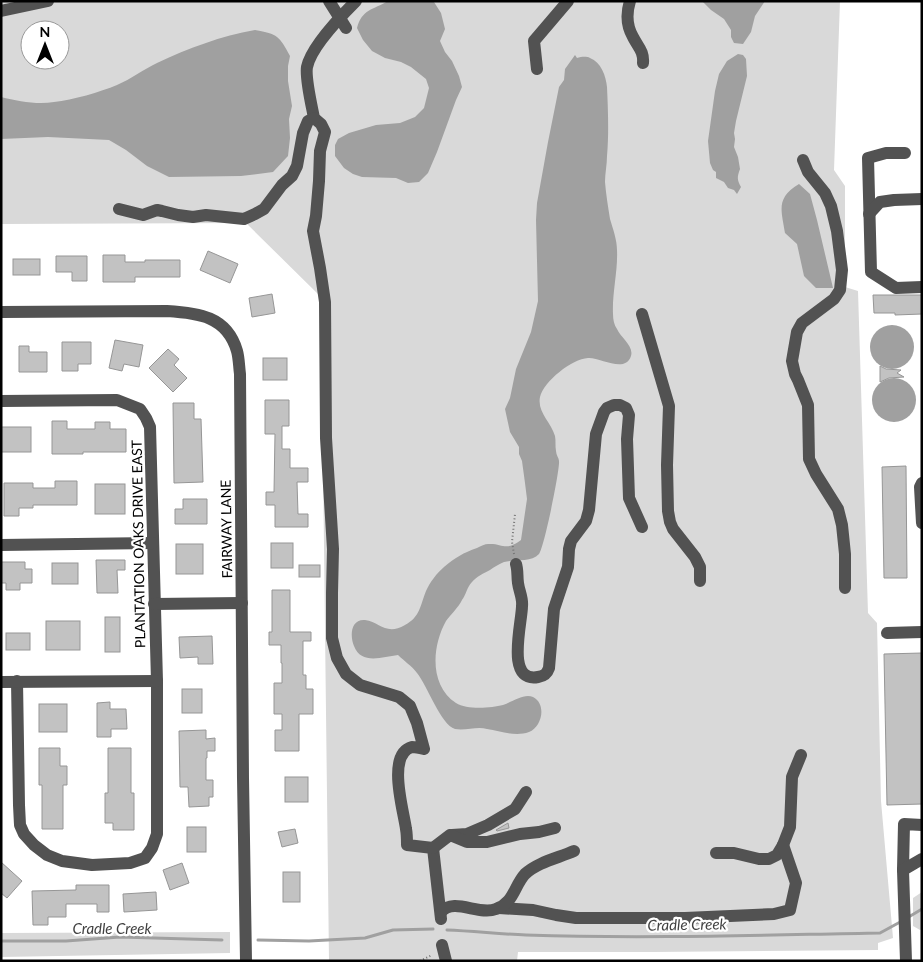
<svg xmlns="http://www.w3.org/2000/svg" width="923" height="962" font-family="Lato,sans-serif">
<rect width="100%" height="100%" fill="#fff"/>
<!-- green -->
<g fill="#d9d9d9" fill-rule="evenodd">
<path d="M1,1H840L834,170L845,186V287L858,291L868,613L877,623L881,801L893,938L878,943V950L654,952H518L517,961H329L321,297L246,223L1,224ZM30,30H60V60H30Z"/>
<polygon points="922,892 922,929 920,930 913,926 913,898"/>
<polygon points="230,932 230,953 1,957 1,933"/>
</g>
<!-- water -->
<g fill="#a0a0a0">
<path d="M388,1L434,2L441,13L445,29L440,41L445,52L452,61L459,76L462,87L456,100L437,152L428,173L419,182L408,183L396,178L362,177L353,174L344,168L335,156V145L338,139L349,133L376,125L400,123L415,117L424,108L429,88L426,79L411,67L401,62L385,58L372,51L363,40L357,28C362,9 373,10 388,1Z"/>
<polygon points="702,1 765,1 755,16 751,32 743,44 734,43 731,37 731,30 724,19 711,10"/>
<path d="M255,30C278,34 279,36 290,56L288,66V81L292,106L289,119L290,138L288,156L273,172L241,176L169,177L147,166L126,150L109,140L48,137L1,139V97C18,101 37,105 54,102C73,100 100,92 117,85C131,79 144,69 157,63C189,48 221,36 255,30Z"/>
<path d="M738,54L743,55L746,59L747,76L736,121L734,133L735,139L734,147L738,157L740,169C737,177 737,180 741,187L737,194L734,190L728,188L724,182L716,178V172L713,170L710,163L708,141L715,91L719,74L727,61Z"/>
<path d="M575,55L577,58C581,57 586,56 590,58C601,62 606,76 607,87C608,109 609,133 607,156C607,165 605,173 605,182C606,194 608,207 610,219C613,229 617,240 617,250C618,271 612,293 613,314C613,319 614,325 617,329C621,338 634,346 631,356C625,374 600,357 588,358C572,359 544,381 540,397C537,412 551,422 555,436C556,441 555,446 556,451C556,455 559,458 559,461C560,470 544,548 539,554C531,563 514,559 504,562C499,564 494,567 490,570C484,573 476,577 472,582C467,587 466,595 462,600C458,608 451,614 446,621C432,646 429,685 456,703C467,710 491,708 503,705C512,702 524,693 533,697C547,704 542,727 529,732C515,737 501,731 487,729C477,726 466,731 455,729C441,725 427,685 417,673C412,666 404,661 398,655C382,657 361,665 354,646C350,637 350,619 365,620C380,622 386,636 405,625C420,617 420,606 426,591C430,582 437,573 444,567C456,557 463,553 477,548C481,546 485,544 488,544C503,543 505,552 521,540L527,499L525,483L522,461L519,454V447L510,432L505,409L510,398L516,369L531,332L538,301L536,220L537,203L548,142L559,87L564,80L565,69Z"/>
<path d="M799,184L810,194L817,220L833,288H816L804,276L797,244L785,233C781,209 776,198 799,184Z"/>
<circle cx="892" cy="347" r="22"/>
<circle cx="894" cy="400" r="22"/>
</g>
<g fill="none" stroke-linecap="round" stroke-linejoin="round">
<!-- stream -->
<g stroke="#a0a0a0" stroke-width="3">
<polyline points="907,918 922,909"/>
<path d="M447,930C473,931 500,934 526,935C644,939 762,935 880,933L902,921"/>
<polyline points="258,940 309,941 365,938 393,930 433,929"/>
<polyline points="1,941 66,941 120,937 222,940"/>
</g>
</g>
<!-- building -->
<g fill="#c2c2c2" stroke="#969696">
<polygon points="208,251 238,264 230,283 200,270"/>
<polygon points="103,255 125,255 125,262 145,262 145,260 180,260 180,277 135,277 135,282 103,282"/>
<polygon points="56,256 87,256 87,281 72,281 72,272 56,272"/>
<rect x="13" y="259" width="27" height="16"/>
<polygon points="272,294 275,313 252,317 249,298"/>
<polygon points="873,295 922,295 922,314 895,315 895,313 874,313"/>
<polygon points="115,340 143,345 139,367 124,364 122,371 109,368"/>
<polygon points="62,342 91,342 91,364 78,364 78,371 62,371"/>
<polygon points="19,346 29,346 29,352 47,352 47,372 19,372"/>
<polygon points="168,349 179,359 174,365 187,378 173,392 149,368"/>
<rect x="263" y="358" width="24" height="22"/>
<polygon points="880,366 886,369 901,370 897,373 904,377 889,378 880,382"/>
<polygon points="265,400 289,400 289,426 282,426 282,449 290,449 290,468 308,468 308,482 297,482 298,514 308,514 308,527 275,527 275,505 266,505 266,492 274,492 275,434 265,434"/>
<polygon points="173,403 194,403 194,419 201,419 203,482 174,483"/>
<polygon points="52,421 67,421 67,429 95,429 95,422 110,422 110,429 126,429 126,452 83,452 83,454 52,454"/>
<rect x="1" y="427" width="30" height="25"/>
<polygon points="906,466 907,578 884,578 882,467"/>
<polygon points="55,481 77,481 77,505 33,505 33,508 19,508 19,516 4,516 4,483 33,483 33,488 55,488"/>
<rect x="95" y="484" width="30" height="30"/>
<polygon points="183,499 207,499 207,524 175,524 175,509 183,509"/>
<rect x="271" y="543" width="22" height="25"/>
<rect x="176" y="544" width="27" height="30"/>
<polygon points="96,560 125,560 125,570 117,570 118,593 97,593"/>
<polygon points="1,562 25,562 25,569 32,569 32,583 20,583 20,590 6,590 6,583 1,583"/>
<rect x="52" y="563" width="26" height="21"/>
<rect x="299" y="565" width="21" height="12"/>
<polygon points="272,590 290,590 290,632 311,632 311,641 303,641 303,675 306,675 306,689 313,689 313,714 299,714 299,751 275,751 275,730 282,730 282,714 274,714 274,683 282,683 282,663 281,663 281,645 269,645 269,632 272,632"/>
<rect x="105" y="617" width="15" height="35"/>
<rect x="46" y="621" width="34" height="29"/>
<rect x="6" y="633" width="24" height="17"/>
<polygon points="212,636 213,664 198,664 198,657 180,658 179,637"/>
<polygon points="922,653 922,804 887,805 884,654"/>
<rect x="182" y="689" width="20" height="24"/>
<polygon points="110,702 110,709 126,709 127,729 111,729 111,737 97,737 97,703"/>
<rect x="39" y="704" width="28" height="28"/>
<polygon points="206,730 206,739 215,738 215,751 207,751 207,758 206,758 206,780 213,780 213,797 209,797 209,806 189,807 188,787 180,787 179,731"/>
<polygon points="39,748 60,748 60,766 67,766 67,785 63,785 63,829 42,829 42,785 39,785"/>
<polygon points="108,748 131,748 131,793 134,793 134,830 113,830 113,823 105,823 105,793 108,793"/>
<rect x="285" y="777" width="23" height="25"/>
<polygon points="508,823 509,828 497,831 496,830"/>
<rect x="187" y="827" width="19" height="25"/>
<polygon points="295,829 298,843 282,847 278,832"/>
<polygon points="1,862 22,881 7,898 1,893"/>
<polygon points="182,863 189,883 170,890 163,870"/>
<rect x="283" y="872" width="17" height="30"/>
<polygon points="76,885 109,885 109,912 97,912 97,904 66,904 66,917 48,917 48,925 33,925 32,891 76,890"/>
<polygon points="156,892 157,910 124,912 123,894"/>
</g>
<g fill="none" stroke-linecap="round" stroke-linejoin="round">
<!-- path -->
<g stroke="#747474" stroke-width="2" stroke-dasharray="1 2.5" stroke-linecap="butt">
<polyline points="514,554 512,542 515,514"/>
<polyline points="420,961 432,955"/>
</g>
<!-- minor -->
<g stroke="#525252" stroke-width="12">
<polyline points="329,1 346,28"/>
<path d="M356,1C341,16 311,47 307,67C305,78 312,107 314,118L321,124L325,132L320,151L319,181L316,216L313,231L320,268L325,302L326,438L333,549L332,593V638L337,658L346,674L360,685L399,697L410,706L417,723L424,749C420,748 415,747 412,747C386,754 404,812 406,829C407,834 407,839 407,845L433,848L441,919"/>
<path d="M630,1C626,14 626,25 633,37C638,47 644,51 643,63"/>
<polyline points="1,11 48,1"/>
<polyline points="537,69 534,41 568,1"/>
<polyline points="905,153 886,153 868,158 871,272 896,288 922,287"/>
<polyline points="803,160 808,172 825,193 831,206 837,231 842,270 840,290 834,299 802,323 797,332 792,361 795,374 798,380 808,405 809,459 816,474 838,509 842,525 845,554 845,588"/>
<polyline points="119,209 143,215 157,210 162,211 178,215 193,217 206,215 244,219 255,214 264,209 282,185 292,176 297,166 303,133 308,121 314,118"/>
<polyline points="869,214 880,202 894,200 922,199"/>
<path d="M1,312L167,311C198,313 227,316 237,351C239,358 239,367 240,374L243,778L246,961"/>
<polyline points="642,314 669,406 667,465 668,511 670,522 673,529 695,557 700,567 700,581"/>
<polyline points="1,401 117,400 140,409 146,418 150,427 157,681 157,834 152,848 145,858 130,863 92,865 62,861 47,855 34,845 24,834 20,825 19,805 17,681"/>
<polyline points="922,483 920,487 922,523"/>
<polyline points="1,545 153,543"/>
<path d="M516,564C518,570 517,576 518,583C519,591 523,598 522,606C522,623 505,683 538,677C544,676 547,674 549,668L554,609L568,567L569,549L571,541L586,521L589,510L596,434L604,412L607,408L614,405H620L626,408L629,415L627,439L629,498L642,527"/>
<polyline points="154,604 242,603"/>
<polyline points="887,633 922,632"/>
<polyline points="1,682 157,681"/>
<polyline points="452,835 467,834 488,825 515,809 526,792"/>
<polyline points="433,848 450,835 467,842 487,842 520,834 539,832 555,828"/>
<polyline points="716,853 734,853 759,859 769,859 777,855 783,845 790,827 792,777 801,755"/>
<polyline points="903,870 904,824 922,825"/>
<polyline points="499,908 533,910 556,915 576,918 685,918 774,914 790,910 796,883 783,845"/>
<path d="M441,912C454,897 479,916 496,909C514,903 514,886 525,874C538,862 558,858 574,851"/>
<polyline points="442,945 446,961"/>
<polyline points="906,961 903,870 922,859"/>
</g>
</g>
<g text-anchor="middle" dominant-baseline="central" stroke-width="4.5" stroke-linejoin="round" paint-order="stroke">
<!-- street labels -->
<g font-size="14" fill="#000" stroke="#fff">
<text transform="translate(226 529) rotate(-91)">FAIRWAY LANE</text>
<text transform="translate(138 544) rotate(-91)">PLANTATION OAKS DRIVE EAST</text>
</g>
<!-- water labels -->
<g font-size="15" font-style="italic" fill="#414141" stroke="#fff">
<text transform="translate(687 924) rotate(-1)">Cradle Creek</text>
<text x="112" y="928">Cradle Creek</text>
</g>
</g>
<!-- border -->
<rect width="923" height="962" fill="none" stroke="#000000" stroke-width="5"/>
<!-- north arrow -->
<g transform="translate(45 45)"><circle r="24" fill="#ffffff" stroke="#999999"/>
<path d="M0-4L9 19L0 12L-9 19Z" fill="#000000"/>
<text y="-8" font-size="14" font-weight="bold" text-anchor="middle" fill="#000000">N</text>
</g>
</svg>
